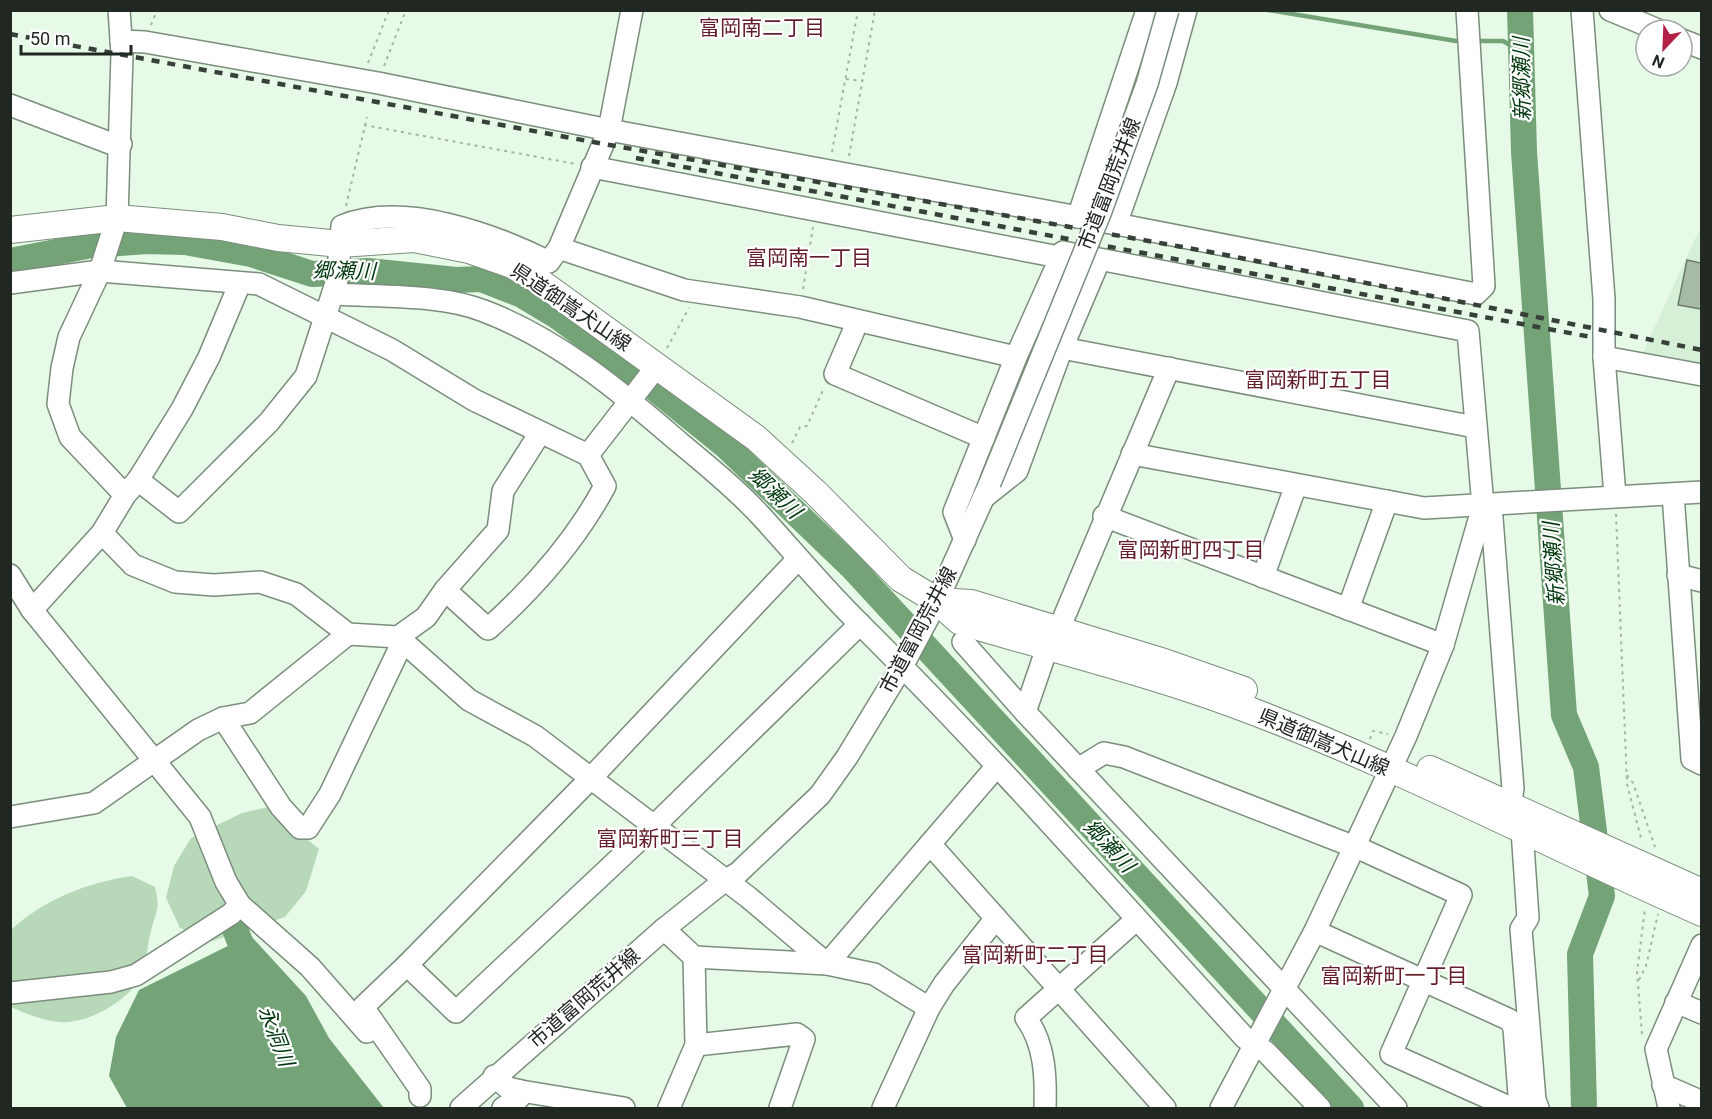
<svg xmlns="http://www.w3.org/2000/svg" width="1712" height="1119" font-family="Roboto,'Noto Sans JP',sans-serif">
<rect width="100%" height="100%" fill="#e6fae7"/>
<!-- built -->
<polygon fill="#d6f0d8" points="1701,228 1701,369 1641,357 1696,237"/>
<!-- green -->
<g fill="#b7d8b9">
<polygon points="272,806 292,827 319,849 306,891 285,917 212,941 180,928 166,898 174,866 191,838 242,813"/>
<path d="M132,876L155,887C161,912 155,912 150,935C147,948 146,964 141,976C129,1001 86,1025 59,1022C43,1020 25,1014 11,1007V930C43,900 88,882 132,876Z"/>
</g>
<!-- water -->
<polygon fill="#74a378" points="250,935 306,996 329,1038 384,1108 127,1108 109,1076 116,1037 139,990"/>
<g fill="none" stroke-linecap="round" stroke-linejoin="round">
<!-- stream -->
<g stroke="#74a378" stroke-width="4.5">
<polyline points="1268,10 1456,41"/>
<polyline points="1480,41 1503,41 1522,52"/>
</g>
<!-- river -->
<g stroke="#74a378" stroke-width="26">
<polyline points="1520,10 1524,152 1564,715 1586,767 1602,896 1580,954 1584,1108"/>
<polyline points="10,261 92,245 147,241 185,242 251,254 312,274 368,271 456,280 481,279 522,295 557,316 648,383 727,447 851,566 1351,1108"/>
<polyline points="235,929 252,973"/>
</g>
</g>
<!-- building -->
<polygon fill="#a7baa8" stroke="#697b6a" stroke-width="1.5" points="1687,260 1701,263 1701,309 1678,305"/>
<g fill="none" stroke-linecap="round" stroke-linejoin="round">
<!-- minor casing -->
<g stroke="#7b8d7c" stroke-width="24">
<g id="minor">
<polyline points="119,10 122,54 117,218 100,271 69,337 62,368 58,404 70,437 125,495"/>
<polyline points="1582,10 1604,299 1604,357 1615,496"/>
<polyline points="1610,10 1658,30"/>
<polyline points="1682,40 1702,48"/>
<polyline points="121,41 145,42 378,83 609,130 1116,224 1476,294 1484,286 1467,10"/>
<polyline points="10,105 115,145 121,144"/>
<polyline points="592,167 1059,257"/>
<polyline points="1078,217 1147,10"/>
<polyline points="1116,224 1166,83 1186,10"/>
<polyline points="559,248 684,290 800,307 1016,357"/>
<polyline points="551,259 559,248 609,130 632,10"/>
<path d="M10,283L100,271L259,284L392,350L474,400L588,455L605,486C575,542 535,587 488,629L445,590"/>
<path d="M334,294C380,297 441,294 484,311C558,339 621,392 680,443C708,466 737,490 761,516C794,552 825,590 860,624C994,757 1118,899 1245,1038L1266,1052L1320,1108"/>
<polyline points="854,330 835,374 984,438"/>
<polyline points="1062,348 1475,427"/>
<polyline points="1604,357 1702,375"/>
<polyline points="1132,454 1424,508 1702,492"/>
<polyline points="588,455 657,366"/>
<path d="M138,480L179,512L269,422L306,376L337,280L342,226C403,201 493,234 549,262"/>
<polyline points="1673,494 1692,759 1702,764"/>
<polyline points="983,498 1017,471 1062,348 1099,261"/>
<polyline points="1491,505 1513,789 1510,804"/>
<polyline points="1104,516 1443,645"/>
<polyline points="102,533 133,565 175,582 214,585 260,582 296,594 348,634 398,637 426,617 445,590 498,530 503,491 540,433"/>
<polyline points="965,540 954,512 1016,357 1063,252 1468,331 1483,506 1443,645 1406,736 1315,931 1221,1108"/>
<polyline points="10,575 32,610 200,817 226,882 240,905 310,967 367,1032"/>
<polyline points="1678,575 1702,581"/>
<polyline points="1263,577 1296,485"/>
<polyline points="1348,609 1387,501"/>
<polyline points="32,610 102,533 125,495 138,480 182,409 209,357 240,283"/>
<polyline points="1059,629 1169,368"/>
<polyline points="398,637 469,700 535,736 748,897 827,964 997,766"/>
<polyline points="963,642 1025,712"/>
<polyline points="1047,648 1025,712 1396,1108"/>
<polyline points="223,718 281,807 300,828 308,828 330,794 403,641"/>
<polyline points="1078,769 1104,753 1124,757 1365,851 1461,895 1391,1054 1511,1108"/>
<polyline points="10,817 94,803 198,730 223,718 250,713 348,634"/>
<polyline points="1522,830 1528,918 1521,929 1535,1100 1538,1108"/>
<polyline points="930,844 1165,1108"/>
<polyline points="664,929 694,957 696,1045 669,1108"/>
<polyline points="1315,931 1510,1020 1514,1028 1520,1108"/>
<polyline points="694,957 827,964 874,974 929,1008"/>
<polyline points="407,965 591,778 798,559"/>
<polyline points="10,993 111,982 136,975 231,914 240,905"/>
<polyline points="1676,1002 1702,1013"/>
<polyline points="696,1045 797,1034 804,1039 780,1108"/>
<polyline points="494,1076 508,1088 521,1091 624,1108"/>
<polyline points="1663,1085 1702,1102"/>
<polyline points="420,1096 420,1089 363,1007 407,965 456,1012 654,826 860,624"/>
<polyline points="461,1108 664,929 724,881 738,873 820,795 847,757 903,665 937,601 990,483"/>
<polyline points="503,1108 519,1098 521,1091"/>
<polyline points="883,1108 929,1008 944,984 996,918"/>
<path d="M1045,1108C1046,1077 1045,1044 1026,1018L1137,919"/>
<polyline points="1669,1108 1656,1049 1702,945"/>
</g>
</g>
<!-- major casing -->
<g stroke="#7b8d7c" stroke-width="28">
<g id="major">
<path d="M10,230L117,218L222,227L278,238L341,244L414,239L469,250L512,265L536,279L756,438L816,493L901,579L937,601L959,621C1050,649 1143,671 1233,704C1393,763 1545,844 1702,913"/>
<polyline points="937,601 971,603 1164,662 1244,690"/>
<polyline points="1430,769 1702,892"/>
</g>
</g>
<!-- path -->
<g stroke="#a4b5a5" stroke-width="2" stroke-dasharray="3 4.5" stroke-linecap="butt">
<polyline points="151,25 157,10"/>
<polyline points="368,63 389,10"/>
<polyline points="384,66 406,10"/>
<polyline points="846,79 862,81"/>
<polyline points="364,125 576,164"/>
<polyline points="832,152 858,10"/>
<polyline points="849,156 875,10"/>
<polyline points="346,206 367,117"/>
<polyline points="803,289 813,227"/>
<polyline points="667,348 689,308"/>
<polyline points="792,443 800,427 807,426 824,388"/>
<polyline points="1616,514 1627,784 1642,842"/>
<polyline points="1370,739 1373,731 1388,734"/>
<polyline points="1627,775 1633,783 1655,847"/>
<polyline points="1639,980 1646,966 1658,914"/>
<polyline points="1642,1034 1637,972 1645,909"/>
</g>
<!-- minor -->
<use href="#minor" stroke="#fff" stroke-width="21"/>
<!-- major -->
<use href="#major" stroke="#fff" stroke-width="26"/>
<!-- rail -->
<g stroke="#384139" stroke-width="4.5" stroke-dasharray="8 8" stroke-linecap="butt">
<polyline points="10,34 604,144 1216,253 1702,350"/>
<polyline points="636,158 1591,337"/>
</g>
<!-- minor-bridge casing -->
<g stroke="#7b8d7c" stroke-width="24" stroke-linecap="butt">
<polyline id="minor-bridge" points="990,483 1101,211 1147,84 1168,10"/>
</g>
<!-- minor-bridge -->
<use href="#minor-bridge" stroke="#fff" stroke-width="21"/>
</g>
<g text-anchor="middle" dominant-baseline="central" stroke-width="4.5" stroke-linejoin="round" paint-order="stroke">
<!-- street labels -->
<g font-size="20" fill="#202821" stroke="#fff">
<text transform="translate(1109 184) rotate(-69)">市道富岡荒井線</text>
<text transform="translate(571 307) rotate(34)">県道御嵩犬山線</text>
<text transform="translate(918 630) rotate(-62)">市道富岡荒井線</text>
<text transform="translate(1324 742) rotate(23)">県道御嵩犬山線</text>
<text transform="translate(584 998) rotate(-41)">市道富岡荒井線</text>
</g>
<!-- neighbourhood labels -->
<g font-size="21" fill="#631e2a" stroke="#fff">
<text x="762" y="28">富岡南二丁目</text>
<text x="809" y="258">富岡南一丁目</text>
<text x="1318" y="380">富岡新町五丁目</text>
<text x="1191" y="550">富岡新町四丁目</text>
<text x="670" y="839">富岡新町三丁目</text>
<text x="1035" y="955">富岡新町二丁目</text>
<text x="1394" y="976">富岡新町一丁目</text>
</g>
<!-- water labels -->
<g font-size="21" font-style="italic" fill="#00380e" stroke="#fff">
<text transform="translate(1522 79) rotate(-91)">新郷瀬川</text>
<text transform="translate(344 271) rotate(1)">郷瀬川</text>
<text transform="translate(775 493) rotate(44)">郷瀬川</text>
<text transform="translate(1554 564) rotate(-94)">新郷瀬川</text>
<text transform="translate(1109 846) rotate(47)">郷瀬川</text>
<text transform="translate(276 1036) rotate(69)">永洞川</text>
</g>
</g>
<!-- border -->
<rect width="1712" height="1119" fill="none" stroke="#202821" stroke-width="24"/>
<!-- north arrow -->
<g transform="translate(1664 48) rotate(203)"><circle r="28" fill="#ffffff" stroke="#a6a9a6" stroke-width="1.5"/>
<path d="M0-4.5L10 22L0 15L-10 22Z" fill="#b32045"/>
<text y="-9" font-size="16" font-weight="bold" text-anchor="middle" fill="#202821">N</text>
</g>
<!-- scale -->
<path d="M21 45v9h110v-9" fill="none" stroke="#202821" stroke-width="3"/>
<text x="30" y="45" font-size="18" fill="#202821" stroke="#ffffff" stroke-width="4.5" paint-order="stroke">50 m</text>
</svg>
